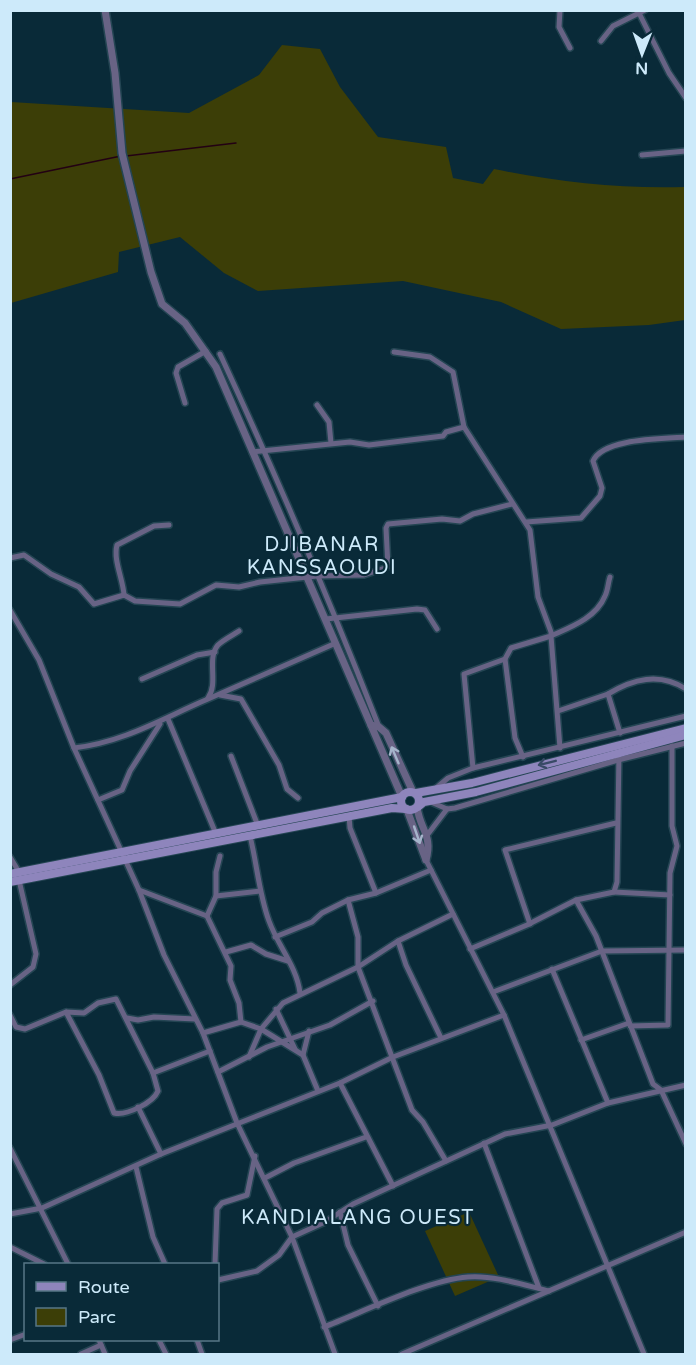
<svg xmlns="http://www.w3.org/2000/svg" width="696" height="1365" font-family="'Varela Round',sans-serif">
<rect width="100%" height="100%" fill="#092a38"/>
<!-- green -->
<g fill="#3c3e07">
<path d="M282,45L320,49L340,87L378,137L446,147L453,178L483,184L494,169C558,182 620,189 685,187V320L649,325L561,329L501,302L403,281L258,291L224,273L180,237L119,252L118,272L11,303V102L189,113L259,75Z"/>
<polygon points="469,1212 499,1277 455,1296 425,1231"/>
</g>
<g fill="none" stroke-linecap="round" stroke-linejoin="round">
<!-- stream -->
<g stroke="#230013" stroke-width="1.5">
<polyline points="126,156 236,143"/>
<polyline points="10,179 121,156"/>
</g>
<!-- minor casing -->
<g stroke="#244553" stroke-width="8">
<g id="minor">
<polyline points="560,10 559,27 570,48"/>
<polyline points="639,13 669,73 686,98"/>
<polyline points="601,41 613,26 645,10"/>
<polyline points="642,155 686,151"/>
<polyline points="394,352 430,357 453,372 464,427 530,530 538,597 551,632 551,636 511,648 505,659 464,674 473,768"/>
<path d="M220,354C277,477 330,601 379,727"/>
<polyline points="185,403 176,373 178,367 206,351"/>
<polyline points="317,405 329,422 331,443"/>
<polyline points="252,452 350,442 369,445 443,436 446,432 464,427"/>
<path d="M526,522L581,518L600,496L602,488L593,461C603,438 663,439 686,437"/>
<polyline points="10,558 24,555 51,574 79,587 94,604 124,595 135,601 180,604 216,585 239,587 260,582 317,576 364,575 388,567 386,528 388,524 442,519 460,521 473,514 512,504"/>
<path d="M124,595C123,579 113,560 117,545L154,526L169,525"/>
<polyline points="10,610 39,660 74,748 139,890 164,955 203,1033 237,1123 292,1237 335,1354"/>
<polyline points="326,619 417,609 425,610 437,629"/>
<polyline points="505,659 515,738 523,757"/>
<polyline points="142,679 197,655 215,652"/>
<path d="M608,694C633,679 659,672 686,689"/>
<polyline points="220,695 241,699 279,765 287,789 298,798"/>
<path d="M208,698C219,683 206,659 218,645C223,640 233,635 239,631"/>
<polyline points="558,711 608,694 620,733"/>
<polyline points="168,719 216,834"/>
<path d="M74,748C125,742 163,718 208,699C251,680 293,662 336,643"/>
<path d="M560,748L551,636C571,627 596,618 605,596C608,590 608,583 610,577"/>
<polyline points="231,756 258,826"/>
<polyline points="435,789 448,778 473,768 686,716"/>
<polyline points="98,800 122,790 130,771 160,724"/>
<polyline points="431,802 447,809 455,808 618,760 686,743"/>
<polyline points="349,816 350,828 376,893"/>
<polyline points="428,834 447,809"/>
<path d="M250,836C257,864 259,894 269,921C278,946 297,967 300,993"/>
<polyline points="10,857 19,872"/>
<polyline points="426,860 504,1015 644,1354"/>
<polyline points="139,890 207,916 231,966 230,980 239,1003 241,1022"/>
<polyline points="614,892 670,895"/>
<polyline points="216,896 260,891"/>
<polyline points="348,900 358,937 358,967 412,1110 423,1122 446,1161"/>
<polyline points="576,900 596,936 653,1084 661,1090 686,1144"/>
<polyline points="207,916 216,896 216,872 220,856"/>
<polyline points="530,924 505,850 616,823"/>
<polyline points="275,937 312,922 322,913 348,900 376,893 431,870"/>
<polyline points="398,941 406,965 441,1038"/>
<polyline points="470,949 527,925 576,900 614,892 617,882 619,752"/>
<polyline points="226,952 251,945 266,954 288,961"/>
<polyline points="552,969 608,1103"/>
<polyline points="10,985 33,967 36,954 19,880"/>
<polyline points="493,992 602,951 686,950"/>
<polyline points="276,1009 295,1049"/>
<path d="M10,1015L16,1027L25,1029L66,1012L84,1013L98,1003L116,999L153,1073L158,1091C153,1103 126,1116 114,1113L99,1075L66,1012"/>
<polyline points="127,1018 138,1020 154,1017 195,1019"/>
<polyline points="630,1026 668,1025 670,873 677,846 672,826 672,746"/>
<polyline points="309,1031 303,1055 318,1091"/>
<polyline points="203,1033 241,1022 261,1029 303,1055"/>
<polyline points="581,1040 629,1023"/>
<polyline points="249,1057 261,1029 283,1003 358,967 398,941 453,914"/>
<polyline points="218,1072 267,1047 330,1025 373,1001"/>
<polyline points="153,1073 210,1051"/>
<polyline points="340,1083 393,1186"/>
<polyline points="138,1107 161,1154"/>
<polyline points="484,1143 539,1288"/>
<polyline points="10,1148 68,1264"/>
<polyline points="136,1167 153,1237 165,1264"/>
<polyline points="265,1178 294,1163 366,1137"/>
<polyline points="340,1212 348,1245 378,1306"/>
<polyline points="10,1214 42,1208 161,1154 340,1083 393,1057 504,1015"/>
<polyline points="10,1247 44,1264"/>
<polyline points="215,1264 217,1209 222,1203 247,1195 255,1156"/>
<polyline points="218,1280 257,1271 279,1255 292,1237 325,1222 353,1204 505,1134 552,1125 608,1103 686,1085"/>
<path d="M324,1327C363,1312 427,1280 468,1277C494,1275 524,1285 549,1291"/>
<polyline points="10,1340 26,1334"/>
<polyline points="99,1340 105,1354"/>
<polyline points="159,1340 166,1354"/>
<polyline points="197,1340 202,1354"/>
<polyline points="81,1354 101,1345"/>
<polyline points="402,1354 686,1232"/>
</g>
</g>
<!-- tertiary casing -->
<g stroke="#244553" stroke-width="10">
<g id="tertiary">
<polyline points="105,10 115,73 122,153 151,272 162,304 185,323 216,367 402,797"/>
<polyline points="371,725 379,727 386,733 413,792"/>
<path d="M417,807C420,830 433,835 426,860"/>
<polyline points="407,810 426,860"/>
</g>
</g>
<!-- secondary casing -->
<g stroke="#244553" stroke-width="10">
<g id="secondary">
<circle cx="410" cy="801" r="9"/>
<polyline points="416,793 472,783 686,728"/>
<polyline points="418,807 424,802 476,792 686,735"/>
<polyline points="10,874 402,797"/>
<polyline points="10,882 392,808 406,809"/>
</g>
</g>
<!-- minor -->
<use href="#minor" stroke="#686385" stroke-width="5"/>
<!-- tertiary -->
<use href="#tertiary" stroke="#686385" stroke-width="7"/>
<!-- secondary -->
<use href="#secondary" stroke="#8e85bc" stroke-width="8"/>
</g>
<!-- one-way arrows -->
<defs><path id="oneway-shaft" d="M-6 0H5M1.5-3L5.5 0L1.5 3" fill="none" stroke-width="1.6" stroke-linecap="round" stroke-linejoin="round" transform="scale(1.5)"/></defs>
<g stroke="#a5b4cb">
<use href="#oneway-shaft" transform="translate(395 755) rotate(-113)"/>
<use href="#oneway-shaft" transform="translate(417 835) rotate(71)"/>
</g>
<use stroke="#384a66" href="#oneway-shaft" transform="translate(547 763) rotate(166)"/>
<g text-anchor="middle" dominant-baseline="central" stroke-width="4.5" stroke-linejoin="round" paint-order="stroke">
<!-- neighbourhood labels -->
<g font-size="20" letter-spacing="1.5" fill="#cdeafa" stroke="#092a38">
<text x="322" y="545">DJIBANAR<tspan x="322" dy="23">KANSSAOUDI</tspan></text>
<text x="358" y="1218">KANDIALANG OUEST</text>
</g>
</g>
<!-- border -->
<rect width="696" height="1365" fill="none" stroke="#cdeafa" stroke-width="24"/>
<!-- legend -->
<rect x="24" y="1263" width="195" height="78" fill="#092a38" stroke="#577786" stroke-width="1.5"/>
<rect x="36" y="1282" width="30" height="9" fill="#8e85bc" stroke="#577786" stroke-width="1.5"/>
<text x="78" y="1293" font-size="18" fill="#cdeafa">Route</text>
<rect x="36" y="1308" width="30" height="18" fill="#3c3e07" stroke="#577786" stroke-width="1.5"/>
<text x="78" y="1323" font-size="18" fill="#cdeafa">Parc</text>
<!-- north arrow -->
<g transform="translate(642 54) rotate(181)" stroke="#092a38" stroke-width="4.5" paint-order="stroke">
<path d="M0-4.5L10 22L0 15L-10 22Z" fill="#cdeafa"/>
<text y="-9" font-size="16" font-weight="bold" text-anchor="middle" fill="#cdeafa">N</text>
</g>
</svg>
